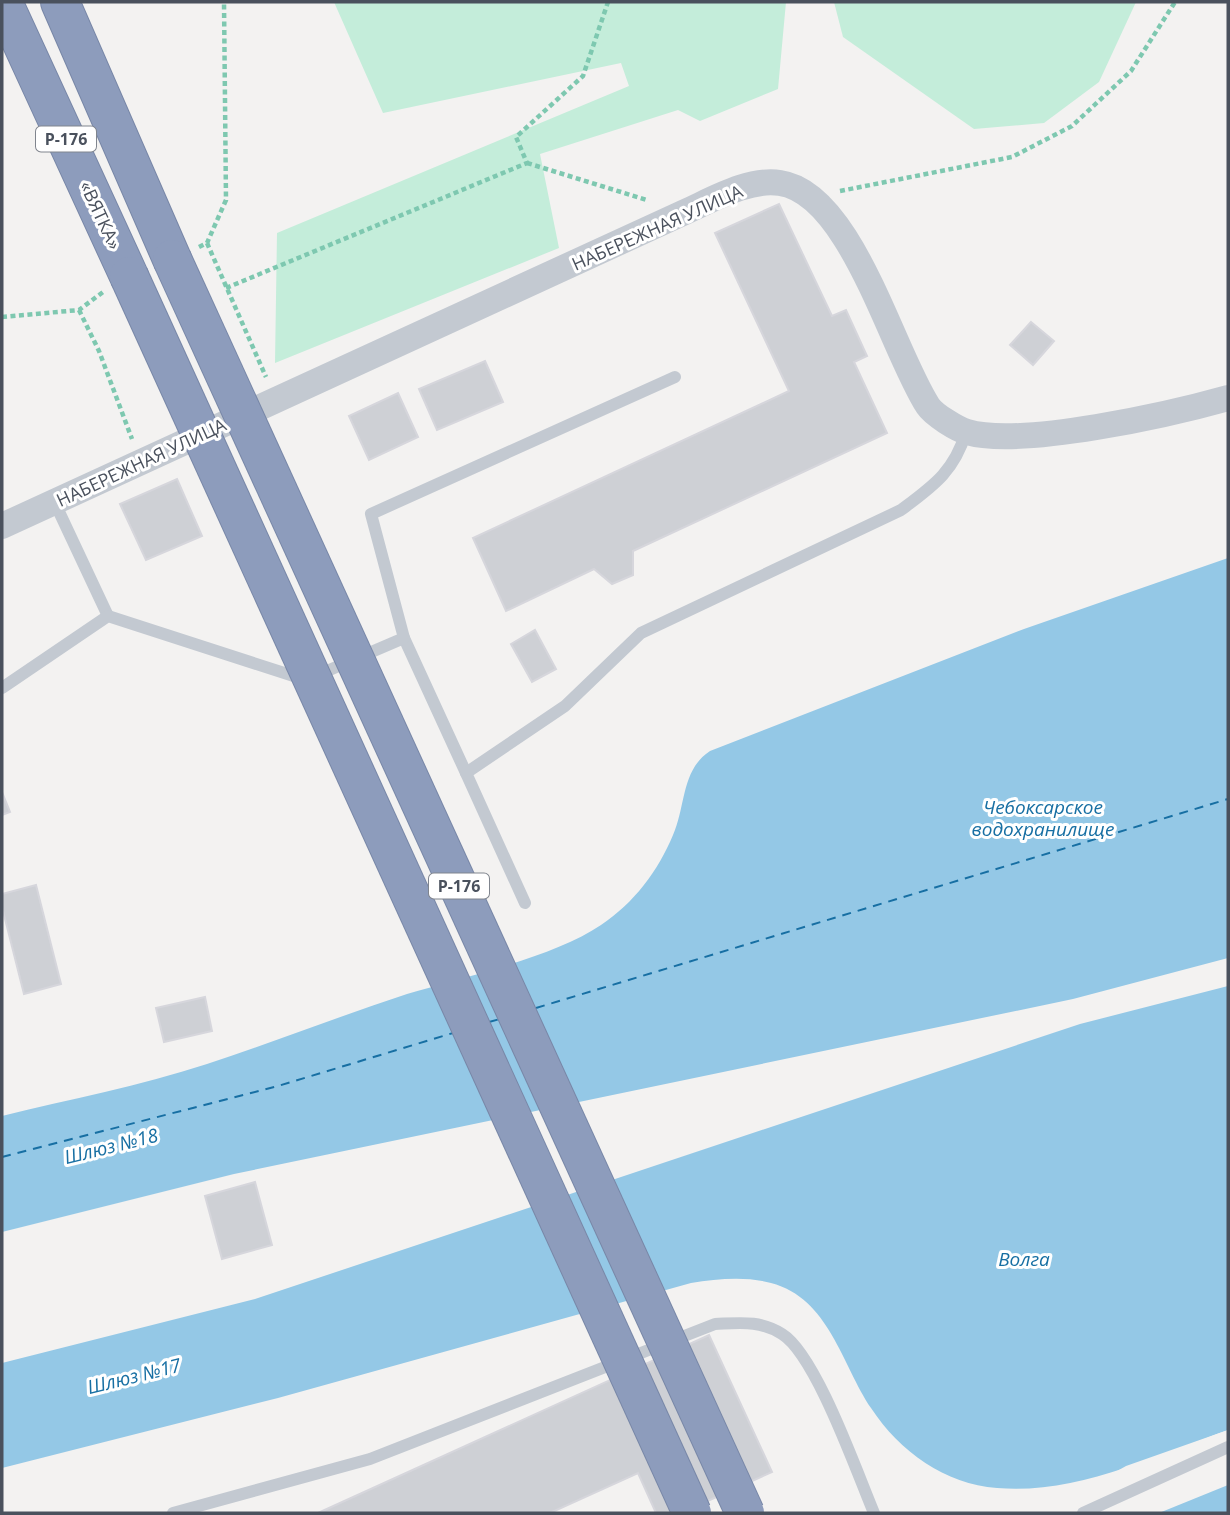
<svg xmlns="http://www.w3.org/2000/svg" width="1230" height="1515" font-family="'Open Sans',sans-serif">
<rect width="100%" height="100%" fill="#f3f2f1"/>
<!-- green -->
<g fill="#c4edda">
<polygon points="334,2 786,2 778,89 700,121 678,110 540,154 559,248 275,363 277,233 629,86 621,63 383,113"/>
<polygon points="834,2 1136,2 1099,82 1044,123 974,129 843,37"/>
</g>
<!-- water -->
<g fill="#94c8e6">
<path d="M1228,558V958L1073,999L234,1174L2,1232V1116C70,1099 140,1086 207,1064C274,1042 340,1016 407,994C464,977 554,957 601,925C634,903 658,871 673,835C686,806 681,770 710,751L1024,629Z"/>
<path d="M1228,986V1430C1156,1456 1075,1495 997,1488C945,1484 900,1452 871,1408C842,1365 829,1298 771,1283C745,1276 717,1279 691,1283L278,1398L2,1468V1363L255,1299L1080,1024Z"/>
<polygon points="1228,1485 1228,1513 1159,1513"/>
</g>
<!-- pier -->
<polygon fill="#f3f2f1" points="1228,1430 1228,1434 1110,1475 1126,1466"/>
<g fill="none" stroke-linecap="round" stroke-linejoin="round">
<!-- ferry -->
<g stroke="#176fa3" stroke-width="2" stroke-dasharray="9 7" stroke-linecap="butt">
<polyline points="536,1008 1228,799"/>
<polyline points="489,1022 500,1019"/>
<polyline points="2,1157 278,1086 453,1033"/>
</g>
</g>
<!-- building -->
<g fill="#ced0d5" stroke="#d6d6dc" stroke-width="2">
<polygon points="779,204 832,316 846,310 867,356 854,362 887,433 633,551 633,575 612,584 594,569 506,611 473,538 789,391 715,233"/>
<polygon points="1031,322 1054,341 1033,365 1010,345"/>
<polygon points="485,361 503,402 437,430 419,389"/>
<polygon points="398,393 418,437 369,460 349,416"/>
<polygon points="177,479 202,536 146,560 120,504"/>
<polygon points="535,630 556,669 532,682 511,644"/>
<polygon points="2,792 10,812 2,815"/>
<polygon points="36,885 61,984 24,994 2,907 2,894"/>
<polygon points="205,997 212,1031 164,1042 156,1008"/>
<polygon points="255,1182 272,1245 222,1259 205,1196"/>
<polygon points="709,1335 772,1472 681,1513 656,1513 638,1473 550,1513 318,1513"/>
</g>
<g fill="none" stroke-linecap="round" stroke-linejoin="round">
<!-- highway casing -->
<g stroke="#7887a7" stroke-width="40">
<g id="highway">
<polyline points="3,2 129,276"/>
<polyline points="60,2 172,259"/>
</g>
</g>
<!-- path -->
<g stroke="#7ec8b0" stroke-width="4.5" stroke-dasharray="5 3.5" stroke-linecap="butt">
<polyline points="527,163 647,200"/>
<polyline points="840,191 1012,157 1072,126 1131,71 1175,2"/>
<polyline points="207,243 266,377"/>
<polyline points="199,247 207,243 226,200 224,2"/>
<polyline points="226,288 527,163 516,137 583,76 608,2"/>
<polyline points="79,310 99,351 132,439"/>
<polyline points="2,317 79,310 103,292"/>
</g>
<!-- lane -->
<g stroke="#c3c9d1" stroke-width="12">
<polyline points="54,501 108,616"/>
<polyline points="404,638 466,773"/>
<polyline points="2,688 108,616 306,680 404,638 371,514 675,377"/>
<path d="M525,903L466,773L565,706L641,633L901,510C933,486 954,472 966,432"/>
<path d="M173,1513L370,1459L715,1324C740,1323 760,1320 782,1334C816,1355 857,1473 874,1513"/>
<polyline points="1083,1513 1228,1447"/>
</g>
<!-- street -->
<path stroke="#c3c9d1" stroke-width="26" d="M2,526L685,212C712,200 749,178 780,183C851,193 892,351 928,406C934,415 957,429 967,432C1022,448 1171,414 1228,398"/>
<!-- highway -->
<use href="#highway" stroke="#8d9cbc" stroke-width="38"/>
<!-- highway-bridge casing -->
<g stroke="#7887a7" stroke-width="40" stroke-linecap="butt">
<g id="highway-bridge">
<polyline points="172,259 745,1513"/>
<polyline points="129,276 692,1513"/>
</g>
</g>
<!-- highway-bridge -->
<use href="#highway-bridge" stroke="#8d9cbc" stroke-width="38"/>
</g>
<g text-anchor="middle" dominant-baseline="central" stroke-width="6" stroke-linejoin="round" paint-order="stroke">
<!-- shield labels -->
<g fill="#fff" stroke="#80858e" stroke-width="2">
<rect x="36" y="126.5" width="60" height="25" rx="5"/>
<rect x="429" y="873.5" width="60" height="25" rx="5"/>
</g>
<g font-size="16" font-weight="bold" fill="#4a515d">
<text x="66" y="139">Р-176</text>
<text x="459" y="886">Р-176</text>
</g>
<!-- street labels -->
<g font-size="18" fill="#4a515d" stroke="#fff">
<text transform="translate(101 215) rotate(65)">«ВЯТКА»</text>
<text transform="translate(657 227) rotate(-24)">НАБЕРЕЖНАЯ УЛИЦА</text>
<text transform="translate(141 462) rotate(-25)">НАБЕРЕЖНАЯ УЛИЦА</text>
</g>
<!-- water labels -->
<g font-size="19" font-style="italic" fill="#176fa3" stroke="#fff">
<text x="1043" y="807">Чебоксарское<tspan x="1043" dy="22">водохранилище</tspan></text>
<text transform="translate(111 1146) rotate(-14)">Шлюз №18</text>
<text x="1024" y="1259">Волга</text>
<text transform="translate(134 1376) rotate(-14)">Шлюз №17</text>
</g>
</g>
<!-- border -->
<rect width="1230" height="1515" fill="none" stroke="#4a515d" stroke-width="7"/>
</svg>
